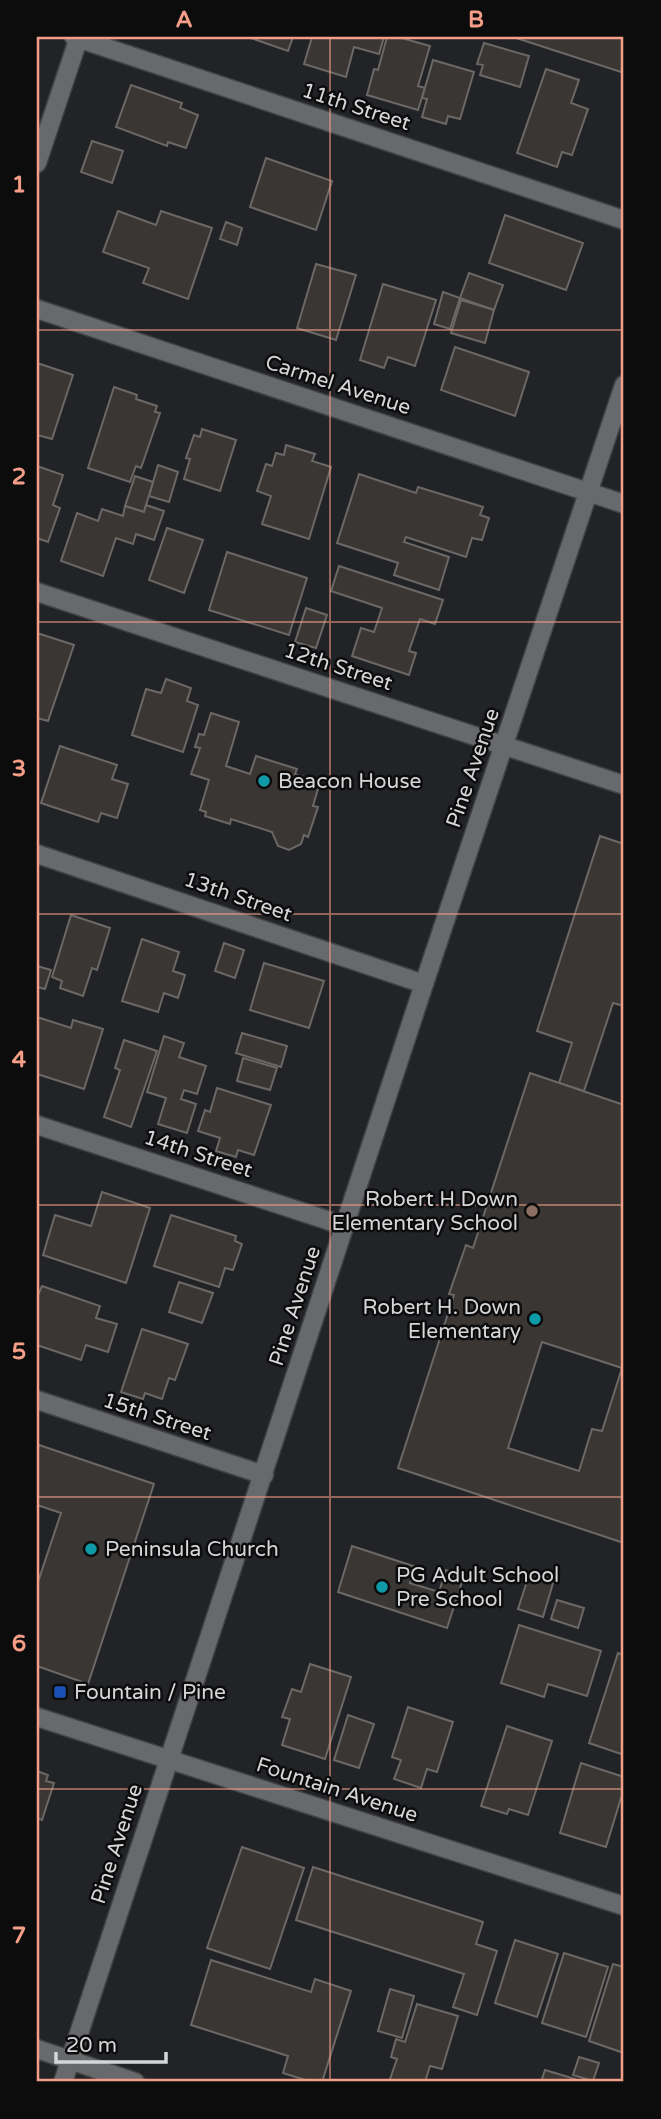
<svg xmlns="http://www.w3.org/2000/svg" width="661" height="2119" font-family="'Varela Round',sans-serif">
<rect width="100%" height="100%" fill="#212326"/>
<!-- building -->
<g fill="#393634" stroke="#6b6865" stroke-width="2" fill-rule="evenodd">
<polygon points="248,37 293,37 288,51"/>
<polygon points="312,37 384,37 379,54 354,47 346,77 304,64"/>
<polygon points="387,37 398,37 430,46 418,86 425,88 418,110 367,95 374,69 378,70"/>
<polygon points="513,37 624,37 624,60 621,72"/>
<polygon points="484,43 529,56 520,87 480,75 483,65 477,64"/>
<polygon points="433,60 474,72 460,119 448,116 446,124 422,117 427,99 422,98"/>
<polygon points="546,69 579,80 571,103 588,109 572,155 562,152 557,167 517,153"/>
<polygon points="131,85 182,103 180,108 198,115 186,148 168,142 167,146 116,127"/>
<polygon points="92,141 123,151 112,183 81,172"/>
<polygon points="266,158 332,181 316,230 250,207"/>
<polygon points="118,211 156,225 161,211 212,228 188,299 143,283 149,268 103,252"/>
<polygon points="505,215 583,243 566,290 489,263"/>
<polygon points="226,222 242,228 237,245 220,239"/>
<polygon points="316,264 356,275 336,340 297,328"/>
<polygon points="469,273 503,285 494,310 460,298"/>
<polygon points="383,284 436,300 415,366 388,357 384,368 360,360"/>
<polygon points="443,292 460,298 450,329 434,324"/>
<polygon points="461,300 494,310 485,343 451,333"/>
<polygon points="455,347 529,372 515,416 441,390"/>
<polygon points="37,363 73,375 52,439 37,435"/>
<polygon points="114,387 137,395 136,399 157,406 155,412 160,413 141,468 136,466 130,482 88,468"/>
<polygon points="202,429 236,440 220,491 184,479 190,459 186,458 194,435 200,437"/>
<polygon points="286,445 315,454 312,461 331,467 309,539 262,524 271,496 257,491 266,464 272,466 276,453 284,455"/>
<polygon points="158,465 178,472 169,502 149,496"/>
<polygon points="37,466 63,475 53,505 60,508 48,542 37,538"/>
<polygon points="359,474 416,493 418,487 483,507 480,515 489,518 482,540 472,538 466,557 406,537 404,542 449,557 439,590 394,575 398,563 337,543"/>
<polygon points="135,476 153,482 144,512 125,506"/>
<polygon points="146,505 164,511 154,540 136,534 133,544 116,538 103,576 61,561 77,513 98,521 102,509 123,516 125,506 144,512"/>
<polygon points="167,528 203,540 184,593 149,580"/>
<polygon points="227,552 307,578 289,635 209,610"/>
<polygon points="339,566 443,600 435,624 420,619 409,651 416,653 409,675 352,656 361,628 374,632 382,608 331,591"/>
<polygon points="306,608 327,615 316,648 295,642"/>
<polygon points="37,633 74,645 48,721 37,718"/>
<polygon points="166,679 191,688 187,701 198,705 183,752 132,735 146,689 161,693"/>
<polygon points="211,713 239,722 226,766 250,774 256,756 297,769 295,774 320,782 313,806 318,807 308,837 304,835 301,844 289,850 278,846 272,832 231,819 230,824 205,816 206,812 200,810 209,780 191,774 200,748 195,747 199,734 204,735"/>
<polygon points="60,746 117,765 112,779 128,784 117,818 101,813 98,822 41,803"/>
<polygon points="600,836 624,844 624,1006 613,1003 584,1091 559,1083 572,1043 537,1031"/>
<polygon points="71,915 110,928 97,970 92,968 83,996 60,988 62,981 52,977"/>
<polygon points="142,939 179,952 173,971 185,975 178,998 164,993 158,1012 122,1001"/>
<polygon points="224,943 244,950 235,978 215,971"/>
<polygon points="264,963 324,981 309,1028 250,1010"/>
<polygon points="37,966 51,970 45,989 37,987"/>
<polygon points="37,1017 71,1028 73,1020 103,1029 84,1089 37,1074"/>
<polygon points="242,1033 287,1046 281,1067 236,1053"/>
<polygon points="164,1036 184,1043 179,1057 206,1066 197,1094 184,1090 181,1099 196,1104 187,1133 158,1124 166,1098 147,1092"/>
<polygon points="124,1040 157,1051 131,1127 104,1117 120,1070 115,1068"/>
<polygon points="243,1058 277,1068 270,1090 237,1081"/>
<path d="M530,1073L624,1105V1543L398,1468L454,1295L449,1294L466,1245L473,1248ZM542,1342L622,1368L602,1431L592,1429L579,1471L508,1448Z"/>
<polygon points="217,1088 271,1105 254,1155 238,1150 236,1157 216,1151 220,1138 198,1131 205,1110 210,1112"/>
<polygon points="102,1192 150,1208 126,1283 43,1255 55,1215 91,1226"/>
<polygon points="171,1215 236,1236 235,1241 242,1244 233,1270 225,1268 219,1287 154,1266"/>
<polygon points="179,1282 213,1293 202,1323 169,1312"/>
<polygon points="42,1286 100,1306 96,1318 117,1324 108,1352 86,1345 81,1360 37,1345 37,1297"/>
<polygon points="142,1329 188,1344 175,1380 169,1378 162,1399 145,1393 143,1399 121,1392"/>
<polygon points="39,1445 154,1484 88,1684 37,1666 37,1585 61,1513 37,1505 37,1451"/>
<polygon points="352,1546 416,1567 410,1583 439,1592 446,1570 464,1576 447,1628 338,1592"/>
<polygon points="530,1572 554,1580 543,1617 518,1609"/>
<polygon points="557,1600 584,1608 578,1628 551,1619"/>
<polygon points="519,1625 601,1651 587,1696 548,1684 544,1697 501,1683"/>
<polygon points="618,1653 624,1655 624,1745 621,1754 589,1743"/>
<polygon points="310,1664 351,1677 325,1759 282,1745 290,1719 282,1717 292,1689 301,1692"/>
<polygon points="408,1707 453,1722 437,1772 427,1769 421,1788 394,1779 401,1760 392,1757"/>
<polygon points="348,1715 374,1724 359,1768 334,1760"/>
<polygon points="507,1726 552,1741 528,1815 509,1809 507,1814 481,1806"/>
<polygon points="581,1763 624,1777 624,1788 606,1847 560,1833"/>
<polygon points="37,1771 48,1775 46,1781 54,1783 42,1820 37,1818"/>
<polygon points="242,1847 304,1868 270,1969 207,1948"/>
<polygon points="313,1867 483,1922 476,1944 497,1951 477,2015 453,2007 464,1974 296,1920"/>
<polygon points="515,1940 558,1954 537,2017 495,2003"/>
<polygon points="564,1953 608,1967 586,2037 542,2023"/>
<polygon points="211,1960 311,1992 315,1979 351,1991 322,2082 312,2082 283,2073 288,2056 191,2025"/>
<polygon points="613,1964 624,1967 624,2053 589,2041"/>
<polygon points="390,1989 414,1996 402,2038 378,2031"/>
<polygon points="417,2004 458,2016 442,2069 430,2066 425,2082 389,2082 397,2059 391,2057 396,2039 405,2042"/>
<polygon points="579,2057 599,2063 593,2081 573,2075"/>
<polygon points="545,2070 575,2079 574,2082 541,2082"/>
</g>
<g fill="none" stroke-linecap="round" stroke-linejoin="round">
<!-- street casing -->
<g stroke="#404143" stroke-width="21">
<g id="street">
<polyline points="74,37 624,220"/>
<polyline points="37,163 79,37"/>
<polyline points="37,309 624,504"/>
<polyline points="37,592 624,785"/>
<polyline points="37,854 424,984"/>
<polyline points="37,1125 345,1226"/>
<polyline points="37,1400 264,1475"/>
<polyline points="37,1717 624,1906"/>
<polyline points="37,2049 135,2082"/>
</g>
</g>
<!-- secondary casing -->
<g stroke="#404143" stroke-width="21">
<polyline id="secondary" points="63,2082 424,984 624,385"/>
</g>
<!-- street -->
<use href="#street" stroke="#67696c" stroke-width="18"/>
<!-- secondary -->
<use href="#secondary" stroke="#67696c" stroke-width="18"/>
</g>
<!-- grid -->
<path fill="none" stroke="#f49e87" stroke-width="2" stroke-opacity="0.55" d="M330,37V2082M37,330H624M37,622H624M37,914H624M37,1205H624M37,1497H624M37,1789H624"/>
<!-- markers -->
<g fill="#0f9aa8" stroke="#0c0c0d" stroke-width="2.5">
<circle cx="264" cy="781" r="7"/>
<circle cx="535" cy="1319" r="7"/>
<circle cx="91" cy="1549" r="7"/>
<circle cx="382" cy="1587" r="7"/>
</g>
<circle fill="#8d6e63" stroke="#0c0c0d" stroke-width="2.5" cx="532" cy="1211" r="7"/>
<rect fill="#1a4fb4" stroke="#0c0c0d" stroke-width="2.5" x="53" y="1685" width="14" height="14" rx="3.5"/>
<g text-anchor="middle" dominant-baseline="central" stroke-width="5" stroke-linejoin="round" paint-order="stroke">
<!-- street labels -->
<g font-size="21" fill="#d5d6d8" stroke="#0c0c0d">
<text transform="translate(356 107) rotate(18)">11th Street</text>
<text transform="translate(338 385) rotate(18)">Carmel Avenue</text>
<text transform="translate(338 667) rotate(18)">12th Street</text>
<text transform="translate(473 768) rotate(-71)">Pine Avenue</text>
<text transform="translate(238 897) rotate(19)">13th Street</text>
<text transform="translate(198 1154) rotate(18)">14th Street</text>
<text transform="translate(295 1306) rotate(-72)">Pine Avenue</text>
<text transform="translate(157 1417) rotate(18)">15th Street</text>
<text transform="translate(337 1790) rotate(18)">Fountain Avenue</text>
<text transform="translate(117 1844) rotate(-72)">Pine Avenue</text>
</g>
<!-- poi labels -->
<g font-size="21" fill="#d5d6d8" stroke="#0c0c0d" text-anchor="start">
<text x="278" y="781">Beacon House</text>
<text x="518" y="1199" text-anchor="end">Robert H Down<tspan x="518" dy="24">Elementary School</tspan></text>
<text x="521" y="1307" text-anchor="end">Robert H. Down<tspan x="521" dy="24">Elementary</tspan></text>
<text x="105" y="1549">Peninsula Church</text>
<text x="396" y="1575">PG Adult School<tspan x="396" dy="24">Pre School</tspan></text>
<text x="74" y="1692">Fountain / Pine</text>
</g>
</g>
<!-- border -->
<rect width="661" height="2119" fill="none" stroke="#0c0c0d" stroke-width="77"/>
<!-- scale -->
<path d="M56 2052v10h110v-10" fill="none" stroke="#d5d6d8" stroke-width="3.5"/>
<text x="66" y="2052" font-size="21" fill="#d5d6d8" stroke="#0c0c0d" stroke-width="5" paint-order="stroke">20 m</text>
<rect x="38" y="38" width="584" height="2042" fill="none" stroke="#f49e87" stroke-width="2.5"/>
<g font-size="23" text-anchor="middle" font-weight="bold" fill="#f49e87">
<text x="184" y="27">A</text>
<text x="476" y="27">B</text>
<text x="19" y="192">1</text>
<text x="19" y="484">2</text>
<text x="19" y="776">3</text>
<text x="19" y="1067">4</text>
<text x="19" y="1359">5</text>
<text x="19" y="1651">6</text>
<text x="19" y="1943">7</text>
</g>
</svg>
